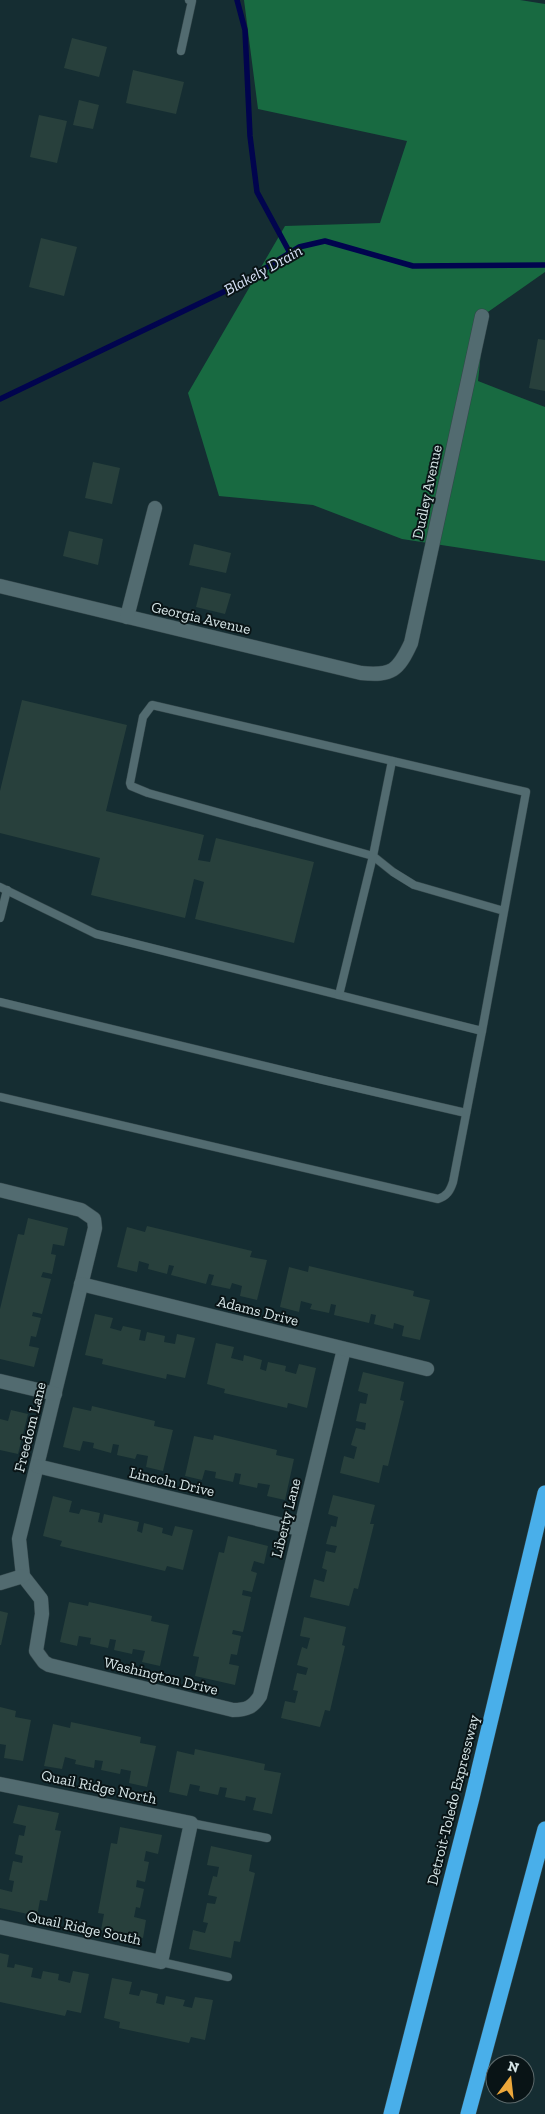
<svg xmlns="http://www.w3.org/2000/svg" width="545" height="2114" font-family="'Zilla Slab',serif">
<rect width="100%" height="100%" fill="#152d32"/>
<!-- forest -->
<polygon fill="#186a41" points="244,0 520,0 545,4 545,272 485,314 478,381 545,407 545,561 402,539 313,505 219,496 188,393 285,226 380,223 407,141 258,109"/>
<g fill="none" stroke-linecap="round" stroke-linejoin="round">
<!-- stream -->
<g stroke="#01044e" stroke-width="5.5">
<polyline points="237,0 245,30 250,136 257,192 290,253"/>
<polyline points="0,399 240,284 299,247 325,241 413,266 545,265"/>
</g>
</g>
<!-- building -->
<g fill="#28403c">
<polygon points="72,38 107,47 99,77 64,68"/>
<polygon points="133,70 184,82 176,114 126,103"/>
<polygon points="79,100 99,105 93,129 73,125"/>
<polygon points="39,115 67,121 57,163 30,157"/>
<polygon points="41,238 77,247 64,296 29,287"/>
<polygon points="538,339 545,340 545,391 529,388"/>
<polygon points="93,462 120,468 112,504 85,498"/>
<polygon points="69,531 103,539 98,565 63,556"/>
<polygon points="194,544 231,553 226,573 189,565"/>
<polygon points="201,587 231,594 225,614 196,607"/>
<polygon points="22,700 127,725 106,811 204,835 198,860 210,862 216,838 314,862 294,943 195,919 204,882 194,879 185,918 91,895 100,858 0,833 0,791"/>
<polygon points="28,1218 68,1228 64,1246 53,1244 51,1254 56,1255 52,1274 43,1272 41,1277 51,1279 42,1314 33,1312 32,1316 41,1318 36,1337 31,1336 29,1346 39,1348 34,1367 0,1359 0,1309 18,1234 24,1235"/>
<polygon points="147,1226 252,1251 250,1257 267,1260 257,1300 240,1296 242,1286 232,1283 230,1289 211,1285 214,1275 209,1274 206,1284 171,1275 174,1266 169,1265 167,1274 148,1269 149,1264 139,1261 137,1272 117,1267 127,1227 145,1232"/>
<polygon points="309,1266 414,1291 413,1296 430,1300 420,1340 402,1336 404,1326 394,1323 393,1329 374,1324 376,1315 371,1314 369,1323 334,1315 336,1305 331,1304 329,1313 310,1309 312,1304 301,1301 299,1312 280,1307 289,1267 308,1272"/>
<polygon points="95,1314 113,1318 110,1328 121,1331 123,1326 141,1330 139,1340 145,1341 147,1332 165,1336 164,1342 175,1344 177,1334 195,1338 185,1378 167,1374 166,1379 102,1364 103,1359 85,1355"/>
<polygon points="216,1343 234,1347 231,1358 243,1361 244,1355 262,1360 260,1369 266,1371 268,1362 286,1366 285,1371 296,1374 299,1364 316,1368 307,1408 288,1403 287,1408 224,1393 225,1389 207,1384"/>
<polygon points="363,1372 404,1382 400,1400 404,1401 388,1466 383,1465 379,1483 340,1473 344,1456 354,1459 357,1447 351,1445 356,1428 365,1430 366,1423 356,1421 360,1403 366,1404 368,1394 358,1391"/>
<polygon points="92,1406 155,1421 154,1426 173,1430 163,1471 146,1467 148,1456 137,1454 135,1459 117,1455 119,1445 113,1444 111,1453 93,1448 94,1443 83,1441 80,1451 63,1447 73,1407 91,1411"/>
<polygon points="11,1410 28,1414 18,1454 0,1450 0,1419 8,1421"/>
<polygon points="214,1435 277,1450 276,1455 294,1459 285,1500 267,1496 270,1485 258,1483 257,1488 239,1484 241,1474 235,1473 233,1482 215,1478 216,1472 205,1470 202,1480 185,1476 194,1436 213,1440"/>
<polygon points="333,1495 375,1505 370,1524 374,1524 358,1589 354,1588 349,1606 310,1597 314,1579 324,1582 327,1570 322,1568 326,1551 335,1553 337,1546 326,1544 331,1526 336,1527 338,1517 328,1514"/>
<polygon points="53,1496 72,1501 69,1512 79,1514 81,1509 100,1513 98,1522 102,1523 104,1514 139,1522 137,1531 142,1533 144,1523 163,1528 162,1533 172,1536 175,1526 193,1530 183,1570 167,1566 165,1571 60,1546 62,1541 43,1536"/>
<polygon points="228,1536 268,1546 264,1564 254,1561 251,1571 257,1573 252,1592 243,1590 242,1595 251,1597 243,1632 233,1630 232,1634 241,1636 237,1655 231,1654 229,1664 239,1666 235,1685 195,1676 199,1657 193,1656 219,1552 224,1553"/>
<polygon points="69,1602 88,1606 89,1602 152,1616 151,1621 169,1625 160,1666 142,1662 145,1651 133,1649 132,1654 114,1650 116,1640 110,1639 108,1648 90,1644 91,1638 79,1636 77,1646 60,1642"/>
<polygon points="0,1611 8,1613 1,1645 0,1645"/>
<polygon points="304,1617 346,1627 342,1645 345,1646 330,1711 325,1710 320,1727 281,1718 285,1701 295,1703 298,1691 293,1690 297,1673 306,1675 308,1668 297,1665 302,1647 307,1649 310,1638 300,1636"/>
<polygon points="0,1707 16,1711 15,1717 31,1720 23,1761 4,1758 6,1745 0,1744"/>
<polygon points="71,1722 141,1737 140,1743 156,1746 147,1787 129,1783 131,1771 121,1769 120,1774 101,1770 103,1761 95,1760 94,1768 75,1764 76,1760 65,1757 62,1769 44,1766 53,1724 70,1728"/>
<polygon points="195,1749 265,1764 264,1770 281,1773 272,1814 253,1810 256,1798 246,1796 245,1801 225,1797 227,1788 220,1787 218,1795 199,1791 200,1786 190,1784 187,1796 169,1792 177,1751 194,1755"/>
<polygon points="18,1805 59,1813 55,1830 61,1831 47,1901 40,1900 37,1916 0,1908 0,1889 12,1892 14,1881 9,1880 13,1861 22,1863 23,1856 15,1854 19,1835 24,1836 26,1826 13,1823"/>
<polygon points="120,1827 162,1835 158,1854 146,1851 144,1861 149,1862 145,1882 137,1880 136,1887 144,1889 140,1908 136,1907 134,1917 146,1920 143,1938 101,1930 104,1914 98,1913 111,1843 117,1844"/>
<polygon points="211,1846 252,1855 249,1871 255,1873 240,1942 234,1941 231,1958 189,1949 193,1930 205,1933 208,1923 203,1922 207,1903 215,1904 217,1897 208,1895 213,1876 217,1877 219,1867 207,1865"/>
<polygon points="0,1953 9,1955 7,1967 14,1968 15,1964 33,1968 31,1977 41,1979 43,1971 59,1974 58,1980 70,1983 73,1971 89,1974 81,2013 67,2010 65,2016 0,2002"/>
<polygon points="112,1978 132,1982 129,1994 139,1996 141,1990 158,1994 156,2003 164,2005 166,1996 185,2000 183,2006 192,2008 195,1997 213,2000 205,2040 191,2037 189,2043 119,2028 120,2022 104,2018"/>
</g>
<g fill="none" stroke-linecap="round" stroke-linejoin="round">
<!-- service casing -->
<g stroke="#34474b" stroke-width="9">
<g id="service">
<polyline points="181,51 192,1 189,0"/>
<polyline points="0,887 96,934 482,1031 526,792 152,705 143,717 130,783 131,786 148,793 373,856 393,872 414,885 504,911"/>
<polyline points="0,918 7,890"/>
<polyline points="339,995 373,856 392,761"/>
<polyline points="0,1002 323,1080 466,1113"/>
<path d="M0,1097L438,1199C447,1196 450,1191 453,1182L482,1031"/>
<polyline points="191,1823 267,1838"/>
<polyline points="161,1962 228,1977"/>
</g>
</g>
<!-- minor casing -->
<g stroke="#34474b" stroke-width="15">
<g id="minor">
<path d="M0,586L361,673C392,676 398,671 411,643L482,316"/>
<polyline points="127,617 155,508"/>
<path d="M0,1190L81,1210L94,1219L95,1228L19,1539L23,1576L41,1599L42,1614L36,1651L44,1662L49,1665L233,1710C247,1710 253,1707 260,1696L344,1349"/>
<polyline points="81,1284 427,1369"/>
<polyline points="0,1381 55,1394"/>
<polyline points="37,1466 299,1529"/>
<polyline points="0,1583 23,1576"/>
<polyline points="0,1784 191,1823 161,1962 0,1927"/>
</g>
</g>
<!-- motorway casing -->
<g stroke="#34474b" stroke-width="16">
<g id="motorway">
<polyline points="391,2114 472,1798 545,1493"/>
<polyline points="468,2114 545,1829"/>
</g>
</g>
<!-- service -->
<use href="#service" stroke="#526b70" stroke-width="8"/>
<!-- minor -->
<use href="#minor" stroke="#526b70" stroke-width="14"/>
<!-- motorway -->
<use href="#motorway" stroke="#49afea" stroke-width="15"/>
</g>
<g text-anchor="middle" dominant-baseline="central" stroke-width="4" stroke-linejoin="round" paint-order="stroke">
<!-- street labels -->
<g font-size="15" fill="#d7e6e8" stroke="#091416">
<text transform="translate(427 492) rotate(-78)">Dudley Avenue</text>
<text transform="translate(201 618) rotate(13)">Georgia Avenue</text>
<text transform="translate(258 1311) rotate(14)">Adams Drive</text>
<text transform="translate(30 1427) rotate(-76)">Freedom Lane</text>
<text transform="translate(172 1482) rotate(13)">Lincoln Drive</text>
<text transform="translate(286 1518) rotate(-76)">Liberty Lane</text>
<text transform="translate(161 1676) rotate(14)">Washington Drive</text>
<text transform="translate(99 1787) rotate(12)">Quail Ridge North</text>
<text transform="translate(453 1800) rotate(-76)">Detroit-Toledo Expressway</text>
<text transform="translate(84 1928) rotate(12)">Quail Ridge South</text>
</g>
<!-- water labels -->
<g font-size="16" font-style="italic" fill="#d9e3f9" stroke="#091416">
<text transform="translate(263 270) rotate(-29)">Blakely Drain</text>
</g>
</g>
<!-- north arrow -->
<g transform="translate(510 2079) rotate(15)"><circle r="24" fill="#091416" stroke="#5b686a"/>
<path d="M0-4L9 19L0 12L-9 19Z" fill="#eda83b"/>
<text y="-8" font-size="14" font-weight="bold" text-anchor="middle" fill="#d7e6e8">N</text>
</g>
</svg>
